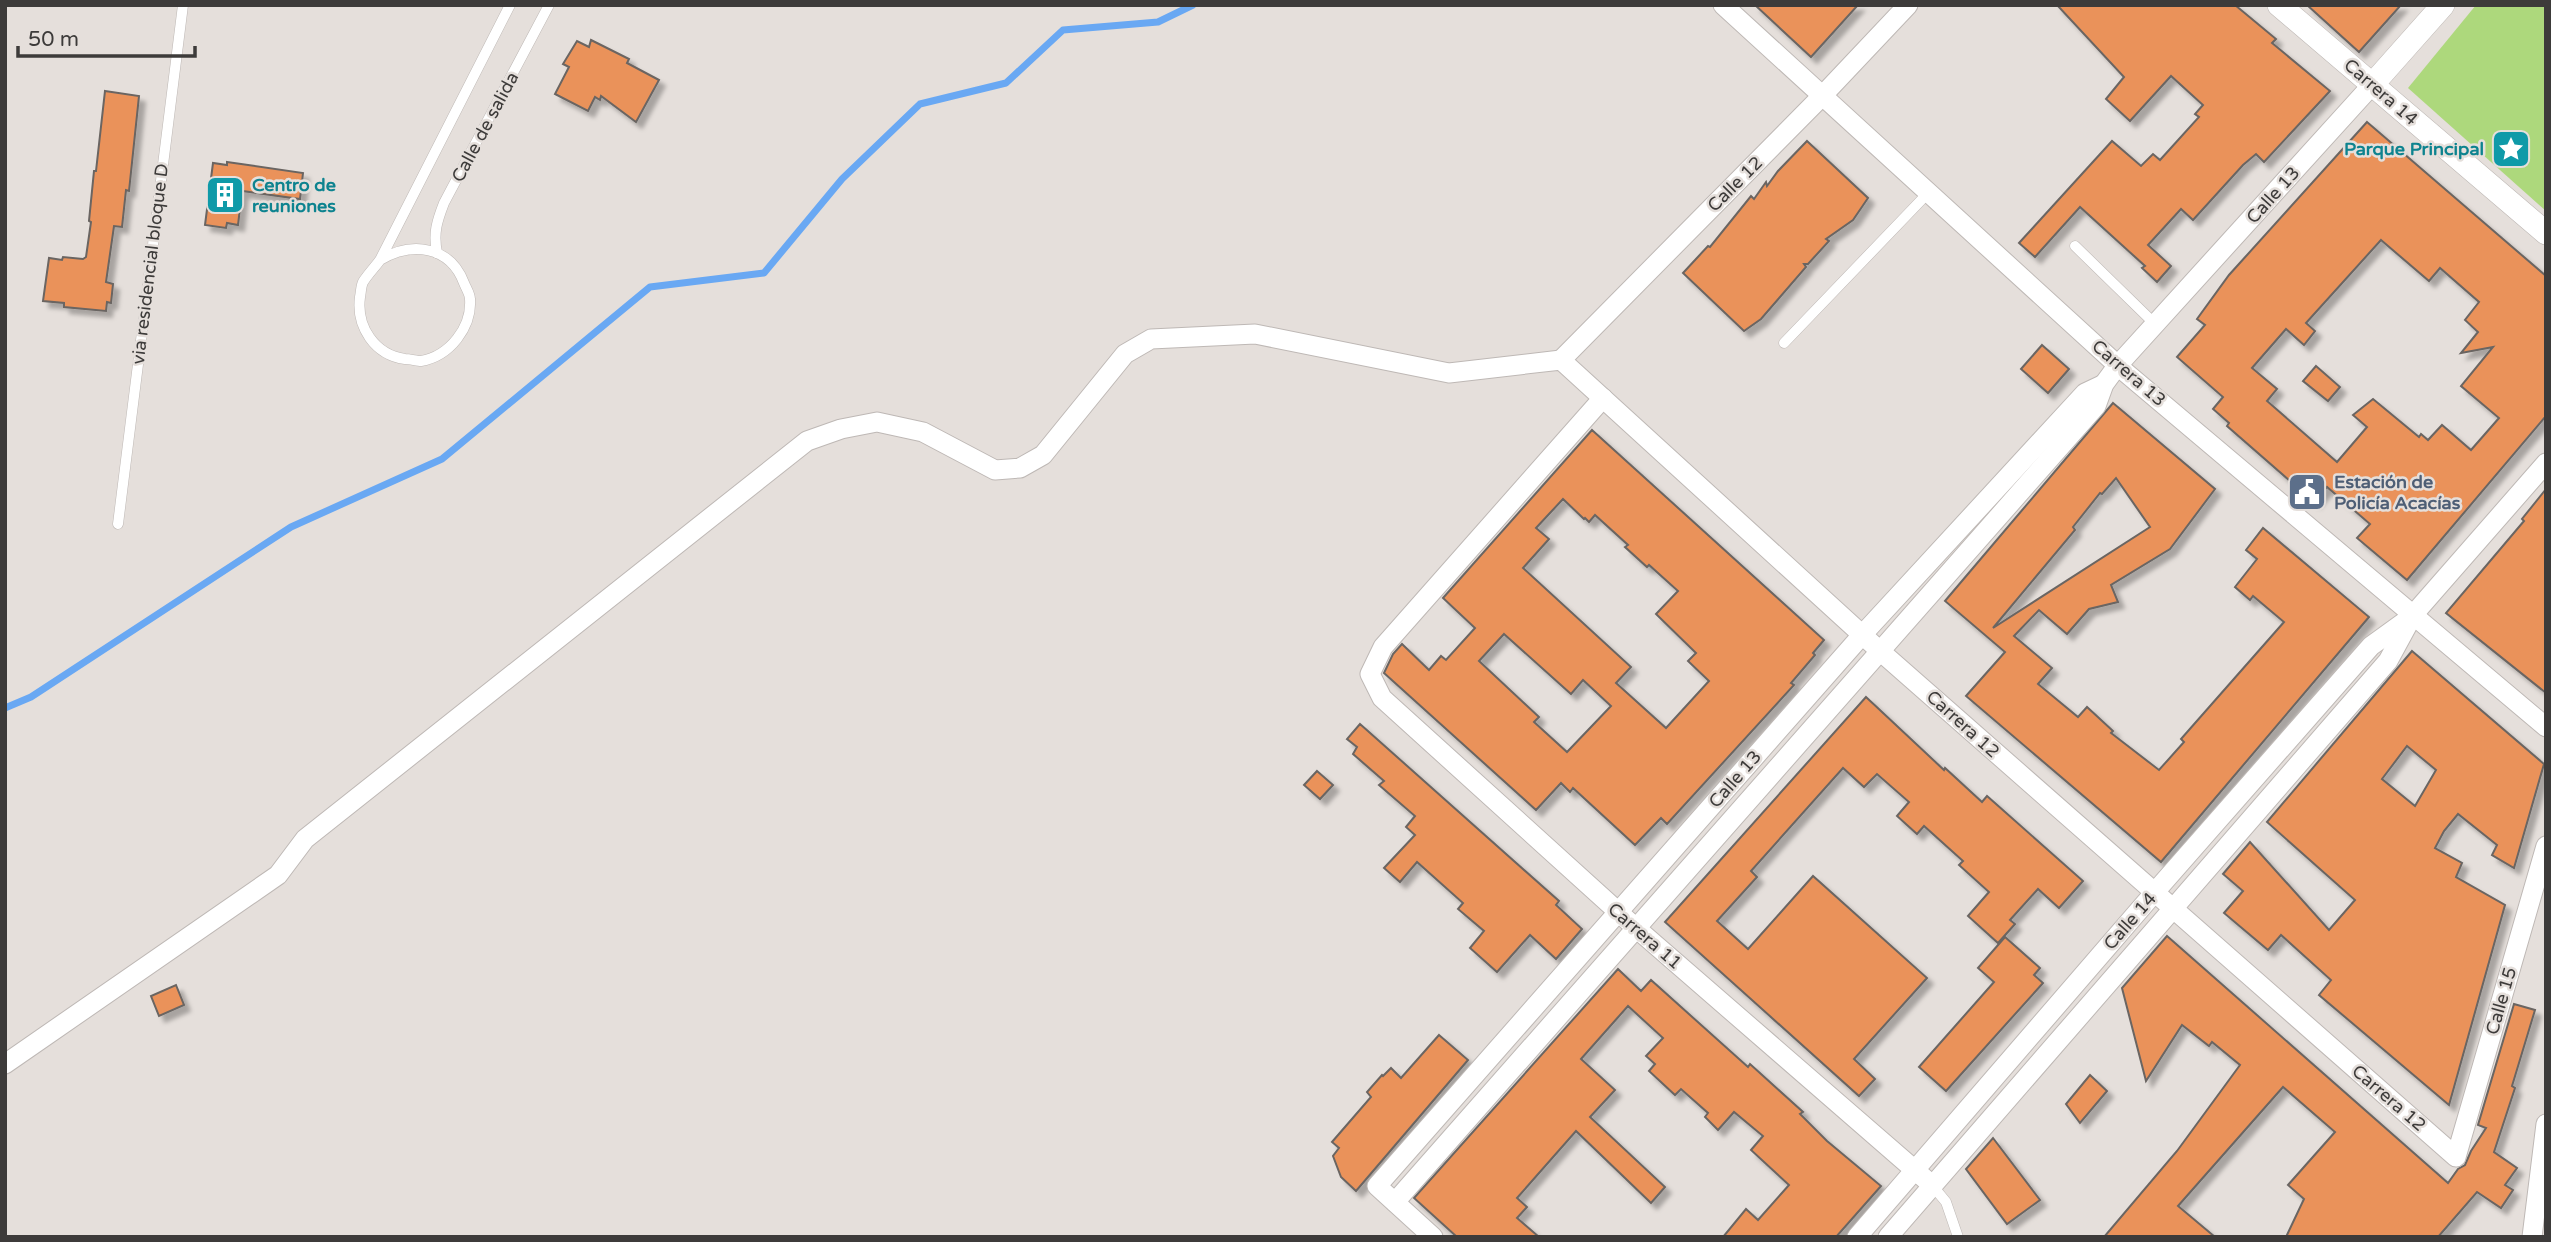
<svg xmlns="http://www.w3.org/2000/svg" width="2551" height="1242" font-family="'Varela Round',sans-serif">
<defs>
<filter id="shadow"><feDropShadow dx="6" dy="6" stdDeviation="2" flood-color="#0004"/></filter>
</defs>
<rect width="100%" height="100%" fill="#e5dfdb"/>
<!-- green -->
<polygon fill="#add87c" points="2476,5 2546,5 2546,211 2408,88"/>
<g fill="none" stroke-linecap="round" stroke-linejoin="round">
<!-- stream -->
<polyline stroke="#69a8f3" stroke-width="7" points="5,708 31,697 291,527 442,459 650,287 764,273 842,179 920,104 1006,83 1063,30 1158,22 1193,5"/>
</g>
<!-- building -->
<g fill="#ea925a" stroke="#6a6562" stroke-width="2" fill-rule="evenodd" filter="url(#shadow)">
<polygon points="1755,5 1858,5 1811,57"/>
<polygon points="2057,5 2235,5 2276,39 2272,43 2330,91 2264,162 2256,154 2243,165 2193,220 2181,209 2148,245 2171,266 2157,282 2142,268 2145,266 2080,207 2035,257 2019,243 2112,141 2141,166 2153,154 2160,160 2199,117 2195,114 2203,105 2171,76 2130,121 2106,99 2124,77"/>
<polygon points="2307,5 2401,5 2359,52"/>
<polygon points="591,40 629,59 627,63 659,80 636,122 601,96 600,100 595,97 588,111 555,94 569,67 563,64 577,41 589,47"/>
<polygon points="105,91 139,96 129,191 126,190 122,227 114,226 106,282 113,284 111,303 107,302 106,311 64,307 64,303 43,301 49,258 62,260 63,257 83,259 86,257 91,222 89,221 94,171 96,171"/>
<path d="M2367,122L2546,276V416L2407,580L2357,538L2370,524L2327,487L2314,502L2227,426L2229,423L2213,409L2223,397L2177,357L2205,325L2197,319L2229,275ZM2381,240L2429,281L2440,268L2479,302L2465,320L2478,332L2461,353L2493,347L2461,386L2499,418L2471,450L2442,425L2428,440L2421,434L2419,437L2373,399L2353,415L2367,427L2337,462L2267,401L2277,389L2252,368L2286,329L2304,345L2315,331L2306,323Z"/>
<polygon points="1807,141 1868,198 1853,220 1826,239 1829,241 1808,264 1804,264 1806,267 1761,319 1744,331 1683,273 1708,246 1710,247 1751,196 1754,199 1766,182 1767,186 1778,171"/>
<polygon points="227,162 303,173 300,199 242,191 238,225 227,223 226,228 205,225 213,163 227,165"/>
<polygon points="2042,345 2069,369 2048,393 2021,369"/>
<polygon points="2316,366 2340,387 2328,401 2303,381"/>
<path d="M2113,403L2215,489L2170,549L2111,585L2118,602L2089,609L2067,634L2039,610L2014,636L2052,668L2038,684L2078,717L2087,707L2113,731L2111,733L2159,770L2184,742L2181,739L2284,622L2253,596L2250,600L2235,587L2257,559L2246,550L2263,528L2369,617L2161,862L1966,696L2005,652L1945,601ZM2116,478L2150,527L1993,628L2075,530L2073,527L2100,493L2102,494Z"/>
<path d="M1592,430L1824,640L1813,653L1815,655L1791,683L1794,685L1667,824L1661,818L1635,845L1573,788L1570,792L1561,783L1536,810L1384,673L1393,654L1402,644L1429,670L1441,656L1446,660L1475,628L1443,598ZM1563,499L1584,519L1585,518L1589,522L1595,515L1628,545L1625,547L1647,567L1649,565L1678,591L1656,614L1696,653L1688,661L1709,681L1666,728L1616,683L1631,667L1523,568L1549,539L1536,528ZM1504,634L1571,694L1583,680L1611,706L1567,752L1534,722L1539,717L1479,661Z"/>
<polygon points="2546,489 2546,693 2446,613 2524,521 2522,519"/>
<path d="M2412,651L2544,764L2514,868L2492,855L2497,845L2458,814L2444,831L2435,848L2462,863L2456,877L2505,905L2449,1105L2319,995L2331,980L2281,935L2268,950L2224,913L2243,891L2223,874L2250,842L2329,930L2355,900L2267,822ZM2407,746L2436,770L2415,806L2382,779Z"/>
<polygon points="1866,697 1944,770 1945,768 1982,802 1987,796 2083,881 2059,908 2038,889 2010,920 2015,924 1998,943 1968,916 1989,892 1959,865 1963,861 1924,826 1917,834 1897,816 1909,802 1877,774 1864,787 1843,768 1751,871 1757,877 1717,921 1748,949 1813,876 1927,978 1854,1059 1875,1079 1859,1096 1665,922"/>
<polygon points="1360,724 1559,901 1556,905 1582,929 1556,959 1530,935 1497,972 1470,948 1484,931 1458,909 1463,903 1417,862 1400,882 1384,868 1415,835 1406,827 1415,816 1379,785 1384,781 1353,754 1357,747 1347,739"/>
<polygon points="1317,771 1333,785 1320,799 1304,785"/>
<polygon points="2167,936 2448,1183 2458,1169 2465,1165 2471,1151 2486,1128 2478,1125 2514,1004 2535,1010 2512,1086 2515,1088 2494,1152 2517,1168 2505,1185 2513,1190 2501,1208 2477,1192 2438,1237 2286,1237 2304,1199 2288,1185 2335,1132 2283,1087 2178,1206 2215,1237 2104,1237 2177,1151 2240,1065 2212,1042 2209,1046 2182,1025 2146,1081 2122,988"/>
<polygon points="2005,937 2040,968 2034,975 2043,983 1946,1091 1919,1067 1994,982 1978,968"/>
<polygon points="1618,969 1641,991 1651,980 1748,1067 1750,1064 1803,1112 1800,1114 1827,1141 1881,1186 1836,1237 1723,1237 1746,1209 1758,1220 1789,1185 1751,1150 1763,1136 1734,1112 1718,1130 1705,1117 1708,1113 1681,1089 1675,1095 1649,1071 1655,1064 1646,1056 1663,1038 1628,1006 1581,1059 1615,1090 1590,1117 1665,1187 1651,1203 1576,1131 1517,1198 1527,1207 1517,1218 1539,1237 1457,1237 1414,1198"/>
<polygon points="176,985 184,1005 159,1016 151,996"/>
<polygon points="1439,1035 1468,1060 1356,1191 1341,1177 1333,1156 1339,1148 1332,1142 1371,1097 1367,1092 1382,1075 1383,1076 1391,1068 1401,1078"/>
<polygon points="2090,1075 2107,1091 2080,1123 2066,1104"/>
<polygon points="1993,1138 2040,1200 2007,1224 1966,1169"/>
</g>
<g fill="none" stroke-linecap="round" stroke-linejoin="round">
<!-- service casing -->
<g stroke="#beb8b5" stroke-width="11">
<g id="service">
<polyline points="2075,246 2156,325"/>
<path d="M437,253C433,233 437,221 444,203L549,5"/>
<path d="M380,260C412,241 450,246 464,283C466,288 470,294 470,299C472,327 450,356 421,361C417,361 410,359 405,359C375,355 356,327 360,297C361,292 361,286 363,282C368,274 375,267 380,260L510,5"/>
<polyline points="1784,343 1929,192"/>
<polyline points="118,524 183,5"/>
<polyline points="1932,1185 1946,1202 1958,1237"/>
</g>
</g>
<!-- minor casing -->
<g stroke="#beb8b5" stroke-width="21">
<g id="minor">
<polyline points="1723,5 2125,372 2546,727"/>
<polyline points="1561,360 1823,95 1908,5"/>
<polyline points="1603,398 1383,647 1370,674 1382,698 1636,928 1932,1185"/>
<polyline points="5,1064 278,875 305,839 807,441 841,429 877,422 923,432 995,470 1020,468 1043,455 1125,354 1151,339 1255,334 1449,373 1561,360 1880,651 2456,1157 2546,846"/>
<polyline points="1395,1202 2096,406 2104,384 2118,365 2372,85"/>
<polyline points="1433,1237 1377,1186 1862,635 2085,393 2104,384"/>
<polyline points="1857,1237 2154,893 2371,646 2407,620"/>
<polyline points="1888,1237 2388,661 2413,615 2546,463"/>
<polyline points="2532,1237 2546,1124"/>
</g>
</g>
<!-- tertiary casing -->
<g stroke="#beb8b5" stroke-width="24">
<g id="tertiary">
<polyline points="2279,5 2546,233"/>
<polyline points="2372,85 2443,5"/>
</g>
</g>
<!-- service -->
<use href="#service" stroke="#fff" stroke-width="10"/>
<!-- minor -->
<use href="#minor" stroke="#fff" stroke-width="19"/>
<!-- tertiary -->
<use href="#tertiary" stroke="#fff" stroke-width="23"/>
</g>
<!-- icons -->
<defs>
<g id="sight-square" transform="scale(2.0125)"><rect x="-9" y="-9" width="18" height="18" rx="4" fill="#0f9aa8" stroke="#e5dfdb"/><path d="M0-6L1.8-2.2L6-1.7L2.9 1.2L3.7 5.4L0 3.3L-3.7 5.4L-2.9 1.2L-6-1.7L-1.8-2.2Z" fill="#fff"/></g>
<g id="building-square" transform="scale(2.0125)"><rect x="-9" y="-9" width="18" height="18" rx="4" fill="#0f9aa8" stroke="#e5dfdb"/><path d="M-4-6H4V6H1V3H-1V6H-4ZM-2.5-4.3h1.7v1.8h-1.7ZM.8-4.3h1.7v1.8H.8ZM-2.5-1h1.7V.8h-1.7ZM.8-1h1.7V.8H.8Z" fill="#fff"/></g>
<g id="civic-square" transform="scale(2.0125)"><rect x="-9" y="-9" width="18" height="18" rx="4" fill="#5c6f8a" stroke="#e5dfdb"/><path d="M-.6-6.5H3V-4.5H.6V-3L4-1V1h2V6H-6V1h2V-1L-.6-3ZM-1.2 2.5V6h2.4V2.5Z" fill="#fff"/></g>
</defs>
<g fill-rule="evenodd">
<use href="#sight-square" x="2511" y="149"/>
<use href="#building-square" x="225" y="195"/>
<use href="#civic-square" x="2307" y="492"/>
</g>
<g text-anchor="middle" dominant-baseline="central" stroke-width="5" stroke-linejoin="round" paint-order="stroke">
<!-- street labels -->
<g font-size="18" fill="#3d3b3a" stroke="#e5dfdb">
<text transform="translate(2381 92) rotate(41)">Carrera 14</text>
<text transform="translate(485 127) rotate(-62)">Calle de salida</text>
<text transform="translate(1735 184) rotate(-45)">Calle 12</text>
<text transform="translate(2273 195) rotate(-48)">Calle 13</text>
<text transform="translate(150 264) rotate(-83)">via residencial bloque D</text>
<text transform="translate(2129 373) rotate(41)">Carrera 13</text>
<text transform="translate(1963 724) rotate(42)">Carrera 12</text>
<text transform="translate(1735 779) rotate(-49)">Calle 13</text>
<text transform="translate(2130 921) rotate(-49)">Calle 14</text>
<text transform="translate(1645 936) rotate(41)">Carrera 11</text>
<text transform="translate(2501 1001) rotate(-74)">Calle 15</text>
<text transform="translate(2389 1098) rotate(41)">Carrera 12</text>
</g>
<!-- culture labels -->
<g font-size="18" font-weight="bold" fill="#0d838f" stroke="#e5dfdb" text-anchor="end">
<text x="2484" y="149">Parque Principal</text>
<text x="252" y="185" text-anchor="start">Centro de<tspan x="252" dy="21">reuniones</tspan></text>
</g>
<!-- service labels -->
<g font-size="18" font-weight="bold" fill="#4e5e75" stroke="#e5dfdb" text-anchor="start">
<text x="2334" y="482">Estación de<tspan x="2334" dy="21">Policía Acacías</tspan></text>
</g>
</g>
<!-- border -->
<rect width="2551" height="1242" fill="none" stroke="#3d3b3a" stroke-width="14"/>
<!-- scale -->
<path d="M18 46v10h177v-10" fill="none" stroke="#3d3b3a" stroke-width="3.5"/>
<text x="28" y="46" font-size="21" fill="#3d3b3a" stroke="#e5dfdb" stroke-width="5" paint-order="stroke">50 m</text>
</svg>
